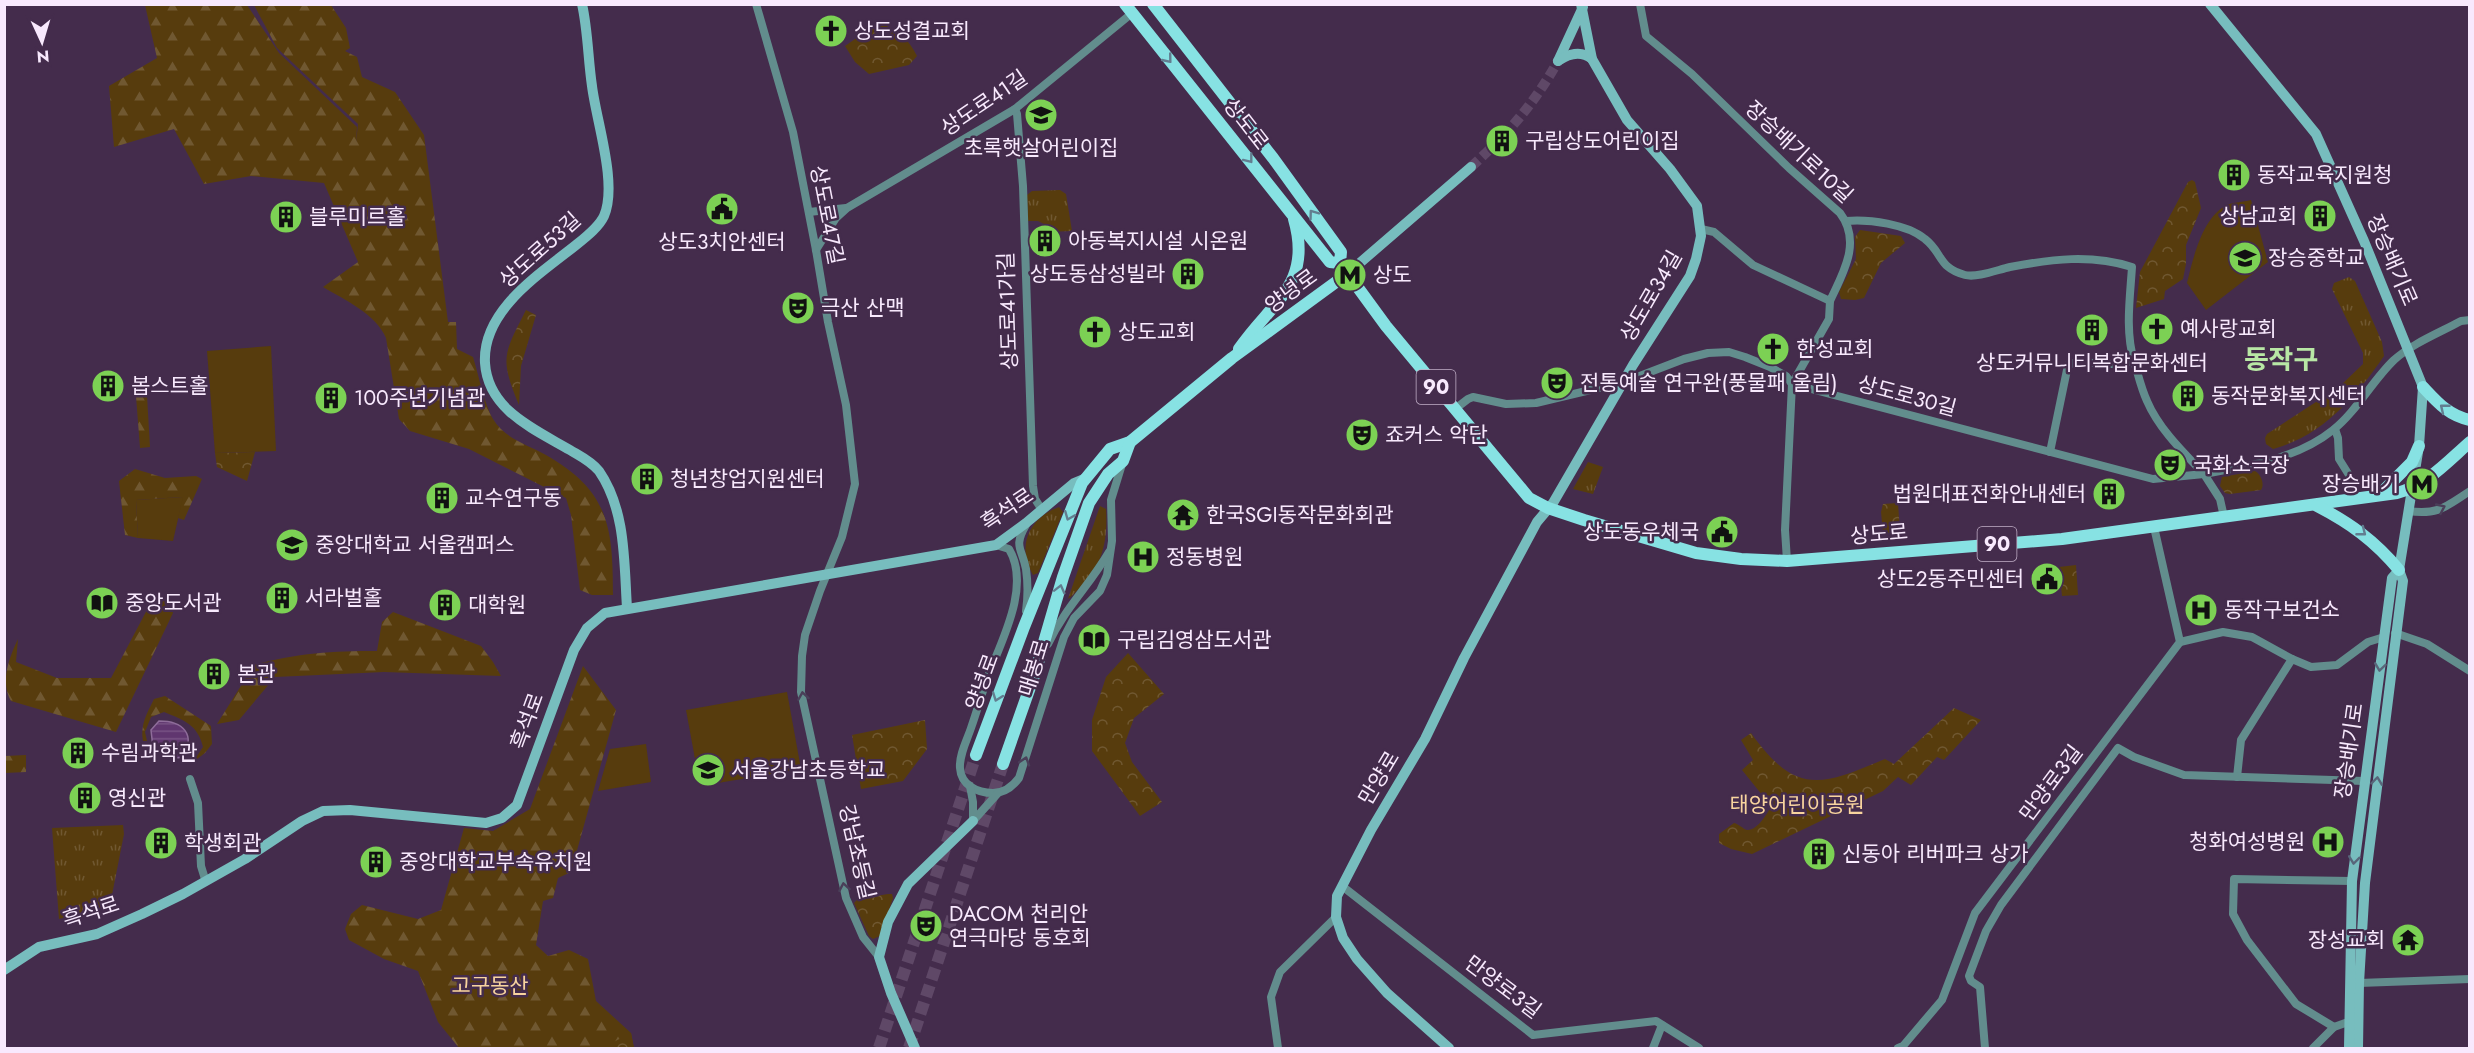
<svg xmlns="http://www.w3.org/2000/svg" width="2474" height="1053" font-family="Jost,'Noto Sans KR',sans-serif">
<defs>
<pattern id="grass-tufts" width="24" height="20" patternUnits="userSpaceOnUse" patternTransform="scale(1.5)"><rect width="24" height="20" fill="#573c0d"/><path d="M3 7l-1-3M5 7V3M7 7l1-3M15 17l-1-3M17 17v-4M19 17l1-3" fill="none" stroke="#705831"/></pattern>
<pattern id="forest-firs" width="22" height="20" patternUnits="userSpaceOnUse" patternTransform="scale(1.5)"><rect width="22" height="20" fill="#573c0d"/><path d="M5 1l3.5 6h-7zM16 11l3.5 6h-7z" fill="#705831"/></pattern>
<pattern id="park-crowns" width="20" height="18" patternUnits="userSpaceOnUse" patternTransform="scale(1.5)"><rect width="20" height="18" fill="#573c0d"/><path d="M2 6a3 3 0 1 1 6 0M12 15a3 3 0 1 1 6 0" fill="none" stroke="#705831"/></pattern>
<pattern id="water-rules" width="6" height="5" patternUnits="userSpaceOnUse" patternTransform="scale(1.5)"><rect width="6" height="5" fill="#60366f"/><path d="M0 2.5h6" fill="none" stroke="#785384"/></pattern>
</defs>
<rect width="100%" height="100%" fill="#442c4c"/>
<!-- grass -->
<g fill="url(#grass-tufts)">
<polygon points="1060,190 1066,194 1072,231 1046,232 1046,225 1038,221 1028,221 1027,195 1032,191"/>
<path d="M2349,277L2355,281L2382,342L2384,356C2356,397 2322,436 2273,449L2266,444L2265,438L2267,434L2339,387L2363,364V353L2332,289L2334,283Z"/>
<polygon points="1588,462 1603,467 1593,494 1573,489"/>
<path d="M1100,506L1106,509C1108,540 1103,564 1081,587C1076,591 1072,597 1068,599Z"/>
<path d="M1059,507L1063,512L1038,573L1033,575C1016,546 1029,518 1059,507Z"/>
<polygon points="123,825 124,834 110,905 59,919 52,828"/>
</g>
<!-- forest -->
<g fill="url(#forest-firs)">
<path d="M145,5H247L279,53L357,127L356,143L358,124L277,48L254,5H331L346,28L350,48L345,51L357,57L362,77L395,92L424,135L448,322H456L457,349L473,357C478,373 485,406 493,419C505,439 527,444 546,455C609,491 613,527 613,595H592L580,590L571,515L566,498L469,449L410,431L399,419L386,338C376,314 345,300 323,287L358,262L324,183L251,176L204,184L174,129L114,147L109,86L157,58Z"/>
<polygon points="136,396 147,396 150,447 140,448"/>
<polygon points="135,469 165,478 196,476 202,479 184,520 178,518 182,497 136,500 138,538 125,535 119,481"/>
<path d="M157,591L167,599L173,613L116,732L11,701C0,681 9,658 18,639L16,662L57,678H111Z"/>
<path d="M393,612L481,646L493,662L501,676L384,672L275,677L239,720L217,724L254,665C297,653 333,651 377,651L382,622Z"/>
<polygon points="583,666 616,710 571,872 558,878 553,898 543,901 536,945 548,956 569,950 588,959 596,1001 631,1033 634,1048 459,1048 438,1022 418,971 384,959 349,940 345,929 351,914 362,905 418,919 441,910 464,828 493,831 530,809"/>
<path d="M165,696L211,726L212,744L205,753L193,762L203,747C198,725 184,720 164,712L151,717L145,732L147,741H143C140,725 147,713 154,699Z"/>
<polygon points="26,755 26,772 5,773 5,756"/>
</g>
<!-- park -->
<g fill="url(#park-crowns)">
<path d="M878,23C897,28 909,40 917,56L909,65L869,74L855,62L845,46Z"/>
<polygon points="2192,180 2195,182 2201,208 2186,245 2186,264 2183,279 2165,291 2164,299 2136,308 2140,272 2188,182"/>
<polygon points="1860,230 1901,236 1905,243 1881,263 1864,298 1855,300 1841,299 1839,292 1856,259 1855,237"/>
<path d="M526,310L536,315L521,366L519,405C499,357 504,354 526,310Z"/>
<polygon points="255,452 247,481 217,467 215,453"/>
<path d="M2255,471C2261,474 2265,485 2261,490L2230,494L2225,493L2220,486L2222,477Z"/>
<polygon points="1898,503 1900,532 1883,533 1881,512 1883,504"/>
<polygon points="2076,565 2078,595 2062,596 2059,567"/>
<polygon points="1128,653 1164,694 1134,718 1125,743 1132,762 1162,802 1140,816 1092,751 1092,720 1106,677"/>
<path d="M1954,708L1981,720L1944,760L1937,757L1911,785L1898,777L1883,791L1752,854L1731,849L1719,843V834L1734,823C1739,824 1743,829 1747,830C1757,831 1768,813 1771,806L1742,770L1753,760L1741,740L1751,733C1796,796 1821,786 1885,759L1894,764Z"/>
<polygon points="925,720 927,749 903,781 861,789 852,735"/>
<polygon points="888,894 892,894 893,898 880,936 873,939 869,936 854,903 858,899"/>
<polygon points="631,1033 634,1048 602,1048"/>
</g>
<!-- pitch -->
<g fill="#573c0d">
<path d="M2251,200L2268,262L2206,310L2187,283C2193,259 2202,217 2227,205C2234,202 2243,202 2251,200Z"/>
<polygon points="271,346 276,451 215,453 207,351"/>
<polygon points="183,497 173,541 138,538 136,500"/>
<polygon points="787,692 801,769 700,786 686,710"/>
<polygon points="646,744 651,782 598,791 610,749"/>
</g>
<!-- water -->
<path fill="url(#water-rules)" stroke="#8e6c9a" stroke-width="1.5" d="M159,721C183,721 196,734 183,757C172,760 162,753 153,748L151,730Z"/>
<g fill="none" stroke-linecap="round" stroke-linejoin="round">
<!-- secondary-tunnel -->
<path stroke="#5f4867" stroke-width="10" stroke-dasharray="10 5" stroke-linecap="butt" d="M1471,167C1508,133 1533,106 1558,61"/>
<!-- primary-tunnel -->
<g stroke="#5f4867" stroke-width="12" stroke-dasharray="12 6" stroke-linecap="butt">
<polyline points="879,1048 976,755"/>
<polyline points="909,1048 1003,764"/>
</g>
<!-- street -->
<g stroke="#628d8d" stroke-width="8">
<polyline points="756,4 793,132 816,250 828,322 846,405 855,484 842,537 820,591 805,635 802,656 801,692 846,898 863,937 879,957"/>
<path d="M1640,4L1646,36L1692,74L1789,168L1840,213C1862,242 1843,273 1830,301L1753,265L1714,232L1701,229"/>
<polyline points="1015,109 1017,114 1023,186 1033,486 1035,499 1042,510"/>
<polyline points="809,212 846,208"/>
<path d="M1846,221C1869,219 1907,224 1925,239C1943,253 1938,268 1965,275C1977,278 1997,270 2010,267C2052,259 2091,254 2132,267C2130,298 2125,331 2134,361"/>
<polyline points="816,250 836,218 847,208 1015,109 1131,14"/>
<polyline points="1455,409 1468,399 1473,397 1506,404 1536,403 1624,382 1684,359 1708,353 1729,352 1745,357 1770,367 1786,376 1792,384 2153,479 2204,474 2220,499 2224,517"/>
<polyline points="2335,429 2338,438 2339,459 2354,483 2355,499"/>
<path d="M2050,452L2068,365L2076,362L2112,364L2134,361C2138,374 2141,388 2147,401C2159,429 2183,452 2204,474C2249,466 2297,459 2333,430C2357,411 2372,381 2394,360C2413,343 2439,333 2461,321L2470,320"/>
<path d="M2408,511C2439,515 2445,507 2470,491"/>
<path d="M1026,525C1013,547 1022,548 1026,569C1028,583 1028,597 1026,611"/>
<path d="M996,545L1009,549C1031,586 1002,640 988,676C982,693 977,711 971,728C967,740 959,755 960,768C961,785 977,793 993,793C1004,793 1013,786 1019,778L1064,637L1074,618L1100,591L1107,575L1112,541L1111,500L1123,461"/>
<polyline points="1787,561 1785,530 1792,384 1829,319 1830,301"/>
<polyline points="2395,633 2427,644 2470,671"/>
<polyline points="2180,642 2223,632 2252,637 2292,659 2311,667 2337,665 2368,642 2384,637"/>
<path d="M1048,644C1065,608 1089,586 1109,552"/>
<polyline points="2237,777 2241,740 2292,659"/>
<polyline points="190,779 198,803 201,866 205,879"/>
<polyline points="970,786 973,802 973,821"/>
<polyline points="973,821 998,793"/>
<polyline points="1342,886 1533,1035 1656,1021 1699,1048"/>
<polyline points="2359,983 2470,979"/>
<polyline points="2334,1027 2296,1004 2247,940 2233,914 2234,879 2352,881"/>
<polyline points="1278,1048 1271,997 1280,972 1336,917"/>
<polyline points="1653,1048 1662,1025"/>
<polyline points="1898,1048 1903,1046 1942,1000 1975,913 2180,642 2154,527"/>
<polyline points="1985,1048 1980,987 1971,981 1969,976 1986,931 2001,905 2118,748 2134,757 2184,775 2364,781"/>
<polyline points="2313,1048 2334,1027 2348,1022"/>
</g>
<!-- secondary -->
<g stroke="#77bdbe" stroke-width="10">
<path d="M582,4C588,31 588,59 592,86C596,120 618,184 604,216C599,227 586,237 576,245C540,274 482,310 485,363C488,410 534,429 570,450C580,456 591,461 599,471C626,510 624,562 627,608"/>
<polyline points="2210,4 2316,134 2364,241 2423,387 2419,446 2399,570 2403,581 2365,883 2359,983 2358,1048"/>
<polyline points="1558,61 1583,7"/>
<path d="M1558,61C1568,54 1581,50 1592,59"/>
<polyline points="1347,274 1471,167"/>
<polyline points="4,970 39,947 97,934 142,914 183,894 245,859 302,821 323,811 350,810 486,823 502,818 517,805 574,650 587,628 605,613 996,545 1026,523 1074,483 1086,478"/>
<polyline points="915,1048 891,993 879,957 888,922 908,884 973,821"/>
<polyline points="1449,1048 1387,993 1357,959 1343,938 1336,917 1337,896 1371,830 1425,739 1464,658 1537,522 1553,503 1633,365 1690,276 1696,259 1701,236 1697,206 1670,169 1627,120 1592,59 1581,4"/>
<polyline points="2349,1048 2352,881 2392,578 2399,570"/>
</g>
<!-- primary -->
<g stroke="#87e2e3" stroke-width="12">
<polyline points="1125,4 1330,262 1340,263"/>
<path d="M1153,4L1273,158L1341,252L1340,263L1386,326L1529,498L1548,508L1584,520L1696,553L1741,559L1787,561L2062,539L2397,493C2427,485 2447,462 2470,442"/>
<path d="M1239,349C1271,302 1313,285 1294,219"/>
<path d="M2423,387C2437,402 2449,416 2470,420"/>
<polyline points="2379,495 2412,462 2419,446"/>
<path d="M2317,506C2350,523 2375,541 2399,570"/>
<polyline points="976,755 1024,627 1082,483 1110,449 1130,442 1232,358 1347,274"/>
<polyline points="1003,764 1035,673 1063,577 1089,503 1108,474 1123,461 1130,442"/>
</g>
</g>
<!-- one-way arrows -->
<defs><path id="oneway-chevron" d="M-2-3.5L2.5 0L-2 3.5" fill="none" stroke-width="1.6" stroke-linecap="round" stroke-linejoin="round" transform="scale(1.5)"/></defs>
<g stroke="#627e90">
<use href="#oneway-chevron" transform="translate(1168 59) rotate(51)"/>
<use href="#oneway-chevron" transform="translate(1249 159) rotate(52)"/>
<use href="#oneway-chevron" transform="translate(1313 214) rotate(-126)"/>
<use href="#oneway-chevron" transform="translate(2444 408) rotate(-141)"/>
<use href="#oneway-chevron" transform="translate(1069 516) rotate(112)"/>
<use href="#oneway-chevron" transform="translate(2362 532) rotate(38)"/>
<use href="#oneway-chevron" transform="translate(1060 589) rotate(-76)"/>
<use href="#oneway-chevron" transform="translate(997 697) rotate(110)"/>
</g>
<g stroke="#4a3f59">
<use href="#oneway-chevron" transform="translate(2441 508) rotate(-25)"/>
<use href="#oneway-chevron" transform="translate(803 696) rotate(-99)"/>
<use href="#oneway-chevron" transform="translate(1025 761) rotate(-72)"/>
<use href="#oneway-chevron" transform="translate(844 887) rotate(-100)"/>
</g>
<g stroke="#58667a">
<use href="#oneway-chevron" transform="translate(2380 667) rotate(98)"/>
<use href="#oneway-chevron" transform="translate(2377 781) rotate(-83)"/>
<use href="#oneway-chevron" transform="translate(2354 860) rotate(97)"/>
</g>
<!-- icons -->
<defs>
<g id="church-disc" transform="scale(1.725)"><circle r="9.5" fill="#7cd154" stroke="#442c4c"/><path d="M-1.2-6h2.4v3.5h3.3v2.4h-3.3V6h-2.4V-.1h-3.3v-2.4h3.3Z" fill="#111"/></g>
<g id="school-disc" transform="scale(1.725)"><circle r="9.5" fill="#7cd154" stroke="#442c4c"/><path d="M0-5L7-2L0 1L-7-2ZM-4 1L0 2.5L4 1V4Q0 6-4 4Z" fill="#111"/></g>
<g id="building-disc" transform="scale(1.725)"><circle r="9.5" fill="#7cd154" stroke="#442c4c"/><path d="M-4-6H4V6H1V3H-1V6H-4ZM-2.5-4.3h1.7v1.8h-1.7ZM.8-4.3h1.7v1.8H.8ZM-2.5-1h1.7V.8h-1.7ZM.8-1h1.7V.8H.8Z" fill="#111"/></g>
<g id="civic-disc" transform="scale(1.725)"><circle r="9.5" fill="#7cd154" stroke="#442c4c"/><path d="M-.6-6.5H3V-4.5H.6V-3L4-1V1h2V6H-6V1h2V-1L-.6-3ZM-1.2 2.5V6h2.4V2.5Z" fill="#111"/></g>
<g id="metro-disc" transform="scale(1.725)"><circle r="9.5" fill="#7cd154" stroke="#442c4c"/><path d="M-5.5 5V-5H-3L0 0L3-5H5.5V5H3V-.5L0 4L-3-.5V5Z" fill="#111"/></g>
<g id="theatre-disc" transform="scale(1.725)"><circle r="9.5" fill="#7cd154" stroke="#442c4c"/><path d="M-5-5.5Q0-4 5-5.5V0Q5 5 0 6Q-5 5-5 0ZM-3.3-2.5H-1v1.5H-3.3ZM1-2.5H3.3v1.5H1ZM-2.8 1Q0 5.5 2.8 1Z" fill="#111"/></g>
<g id="temple-disc" transform="scale(1.725)"><circle r="9.5" fill="#7cd154" stroke="#442c4c"/><path d="M0-6L5-2H3V0L6.5 2.5H4V6H1.5V3h-3V6H-4V2.5H-6.5L-3 0V-2H-5Z" fill="#111"/></g>
<g id="university-disc" transform="scale(1.725)"><circle r="9.5" fill="#7cd154" stroke="#442c4c"/><path d="M0-5L7-2L0 1L-7-2ZM-4 1L0 2.5L4 1V4Q0 6-4 4Z" fill="#111"/></g>
<g id="hospital-disc" transform="scale(1.725)"><circle r="9.5" fill="#7cd154" stroke="#442c4c"/><path d="M-5-5h3v3.5h4V-5h3V5h-3V1.5h-4V5h-3Z" fill="#111"/></g>
<g id="library-disc" transform="scale(1.725)"><circle r="9.5" fill="#7cd154" stroke="#442c4c"/><path d="M-6-4Q-3-5.5-.7-3.5V5Q-3 3-6 4ZM6-4Q3-5.5 .7-3.5V5Q3 3 6 4Z" fill="#111"/></g>
</defs>
<g fill-rule="evenodd">
<use href="#church-disc" x="831" y="31"/>
<use href="#school-disc" x="1041" y="115"/>
<use href="#building-disc" x="1502" y="141"/>
<use href="#building-disc" x="2234" y="175"/>
<use href="#civic-disc" x="722" y="209"/>
<use href="#building-disc" x="2320" y="216"/>
<use href="#building-disc" x="286" y="217"/>
<use href="#building-disc" x="1045" y="241"/>
<use href="#school-disc" x="2245" y="258"/>
<use href="#building-disc" x="1188" y="274"/>
<use href="#metro-disc" x="1350" y="275"/>
<use href="#theatre-disc" x="798" y="308"/>
<use href="#church-disc" x="2157" y="329"/>
<use href="#building-disc" x="2092" y="330"/>
<use href="#church-disc" x="1095" y="332"/>
<use href="#church-disc" x="1773" y="349"/>
<use href="#theatre-disc" x="1557" y="383"/>
<use href="#building-disc" x="108" y="386"/>
<use href="#building-disc" x="2188" y="396"/>
<use href="#building-disc" x="331" y="398"/>
<use href="#theatre-disc" x="1362" y="435"/>
<use href="#theatre-disc" x="2170" y="465"/>
<use href="#building-disc" x="647" y="479"/>
<use href="#metro-disc" x="2422" y="484"/>
<use href="#building-disc" x="2109" y="494"/>
<use href="#building-disc" x="442" y="498"/>
<use href="#temple-disc" x="1183" y="515"/>
<use href="#civic-disc" x="1722" y="532"/>
<use href="#university-disc" x="292" y="545"/>
<use href="#hospital-disc" x="1143" y="557"/>
<use href="#civic-disc" x="2047" y="579"/>
<use href="#building-disc" x="282" y="598"/>
<use href="#library-disc" x="102" y="603"/>
<use href="#building-disc" x="445" y="605"/>
<use href="#hospital-disc" x="2201" y="610"/>
<use href="#library-disc" x="1094" y="640"/>
<use href="#building-disc" x="214" y="674"/>
<use href="#building-disc" x="78" y="753"/>
<use href="#school-disc" x="708" y="770"/>
<use href="#building-disc" x="85" y="798"/>
<use href="#hospital-disc" x="2328" y="842"/>
<use href="#building-disc" x="161" y="843"/>
<use href="#building-disc" x="1819" y="854"/>
<use href="#building-disc" x="376" y="862"/>
<use href="#theatre-disc" x="926" y="926"/>
<use href="#temple-disc" x="2408" y="940"/>
</g>
<g text-anchor="middle" dominant-baseline="central" stroke-width="5" stroke-linejoin="round" paint-order="stroke">
<!-- shield labels -->
<g fill="#442c4c" stroke="#c2b0c8" stroke-width="1.5">
<rect x="1416.5" y="370" width="39" height="34" rx="4.5"/>
<rect x="1977.5" y="527" width="39" height="34" rx="4.5"/>
</g>
<g font-size="20" font-weight="bold" fill="#f8e9fd">
<text x="1436" y="387">90</text>
<text x="1997" y="544">90</text>
</g>
<!-- poi labels -->
<g font-size="21" fill="#f8e9fd" stroke="#442c4c" text-anchor="start">
<text x="854" y="31">상도성결교회</text>
<text x="1525" y="141">구립상도어린이집</text>
<text x="1041" y="148" text-anchor="middle">초록햇살어린이집</text>
<text x="2257" y="175">동작교육지원청</text>
<text x="2297" y="216" text-anchor="end">상남교회</text>
<text x="309" y="217">블루미르홀</text>
<text x="1068" y="241">아동복지시설 시온원</text>
<text x="722" y="242" text-anchor="middle">상도3치안센터</text>
<text x="2268" y="258">장승중학교</text>
<text x="1165" y="274" text-anchor="end">상도동삼성빌라</text>
<text x="1373" y="275">상도</text>
<text x="821" y="308">극산 산맥</text>
<text x="2180" y="329">예사랑교회</text>
<text x="1118" y="332">상도교회</text>
<text x="1796" y="349">한성교회</text>
<text x="2092" y="363" text-anchor="middle">상도커뮤니티복합문화센터</text>
<text x="1580" y="383">전통예술 연구완(풍물패 울림)</text>
<text x="131" y="386">봅스트홀</text>
<text x="2211" y="396">동작문화복지센터</text>
<text x="354" y="398">100주년기념관</text>
<text x="1385" y="435">죠커스 악단</text>
<text x="2193" y="465">국화소극장</text>
<text x="670" y="479">청년창업지원센터</text>
<text x="2399" y="484" text-anchor="end">장승배기</text>
<text x="2086" y="494" text-anchor="end">법원대표전화안내센터</text>
<text x="465" y="498">교수연구동</text>
<text x="1206" y="515">한국SGI동작문화회관</text>
<text x="1699" y="532" text-anchor="end">상도동우체국</text>
<text x="315" y="545">중앙대학교 서울캠퍼스</text>
<text x="1166" y="557">정동병원</text>
<text x="2024" y="579" text-anchor="end">상도2동주민센터</text>
<text x="305" y="598">서라벌홀</text>
<text x="125" y="603">중앙도서관</text>
<text x="468" y="605">대학원</text>
<text x="2224" y="610">동작구보건소</text>
<text x="1117" y="640">구립김영삼도서관</text>
<text x="237" y="674">본관</text>
<text x="101" y="753">수림과학관</text>
<text x="731" y="770">서울강남초등학교</text>
<text x="108" y="798">영신관</text>
<text x="2305" y="842" text-anchor="end">청화여성병원</text>
<text x="184" y="843">학생회관</text>
<text x="1842" y="854">신동아 리버파크 상가</text>
<text x="399" y="862">중앙대학교부속유치원</text>
<text x="949" y="914">DACOM 천리안<tspan x="949" dy="24">연극마당 동호회</tspan></text>
<text x="2385" y="940" text-anchor="end">장성교회</text>
</g>
<!-- street labels -->
<g font-size="21" fill="#f8e9fd" stroke="#442c4c">
<text transform="translate(984 103) rotate(-34)">상도로41길</text>
<text transform="translate(1246 124) rotate(52)">상도로</text>
<text transform="translate(1799 152) rotate(43)">장승배기로10길</text>
<text transform="translate(827 215) rotate(79)">상도로47길</text>
<text transform="translate(540 250) rotate(-42)">상도로53길</text>
<text transform="translate(2392 260) rotate(67)">장승배기로</text>
<text transform="translate(1291 291) rotate(-36)">양녕로</text>
<text transform="translate(1651 296) rotate(-60)">상도로34길</text>
<text transform="translate(1008 311) rotate(-92)">상도로41가길</text>
<text transform="translate(1907 396) rotate(15)">상도로30길</text>
<text transform="translate(1007 509) rotate(-34)">흑석로</text>
<text transform="translate(1879 534) rotate(-5)">상도로</text>
<text transform="translate(1034 668) rotate(-73)">매봉로</text>
<text transform="translate(982 682) rotate(-70)">양녕로</text>
<text transform="translate(527 721) rotate(-70)">흑석로</text>
<text transform="translate(2349 751) rotate(-82)">장승배기로</text>
<text transform="translate(1379 778) rotate(-59)">만양로</text>
<text transform="translate(2051 783) rotate(-53)">만양로3길</text>
<text transform="translate(857 852) rotate(77)">강남초등길</text>
<text transform="translate(91 912) rotate(-18)">흑석로</text>
<text transform="translate(1503 987) rotate(37)">만양로3길</text>
</g>
<!-- park labels -->
<g font-size="21" fill="#f8d49e" stroke="#442c4c">
<text x="1797" y="805">태양어린이공원</text>
<text x="490" y="986">고구동산</text>
</g>
<!-- district labels -->
<g font-size="27" font-weight="bold" fill="#b8e7a5" stroke="#442c4c">
<text x="2281" y="359">동작구</text>
</g>
</g>
<!-- border -->
<rect width="2474" height="1053" fill="none" stroke="#f8e9fd" stroke-width="12"/>
<!-- north arrow -->
<g transform="translate(42 42) rotate(176)" stroke="#442c4c" stroke-width="4.5" paint-order="stroke">
<path d="M0-4.5L10 22L0 15L-10 22Z" fill="#f8e9fd"/>
<text y="-9" font-size="16" font-weight="bold" text-anchor="middle" fill="#f8e9fd">N</text>
</g>
</svg>
